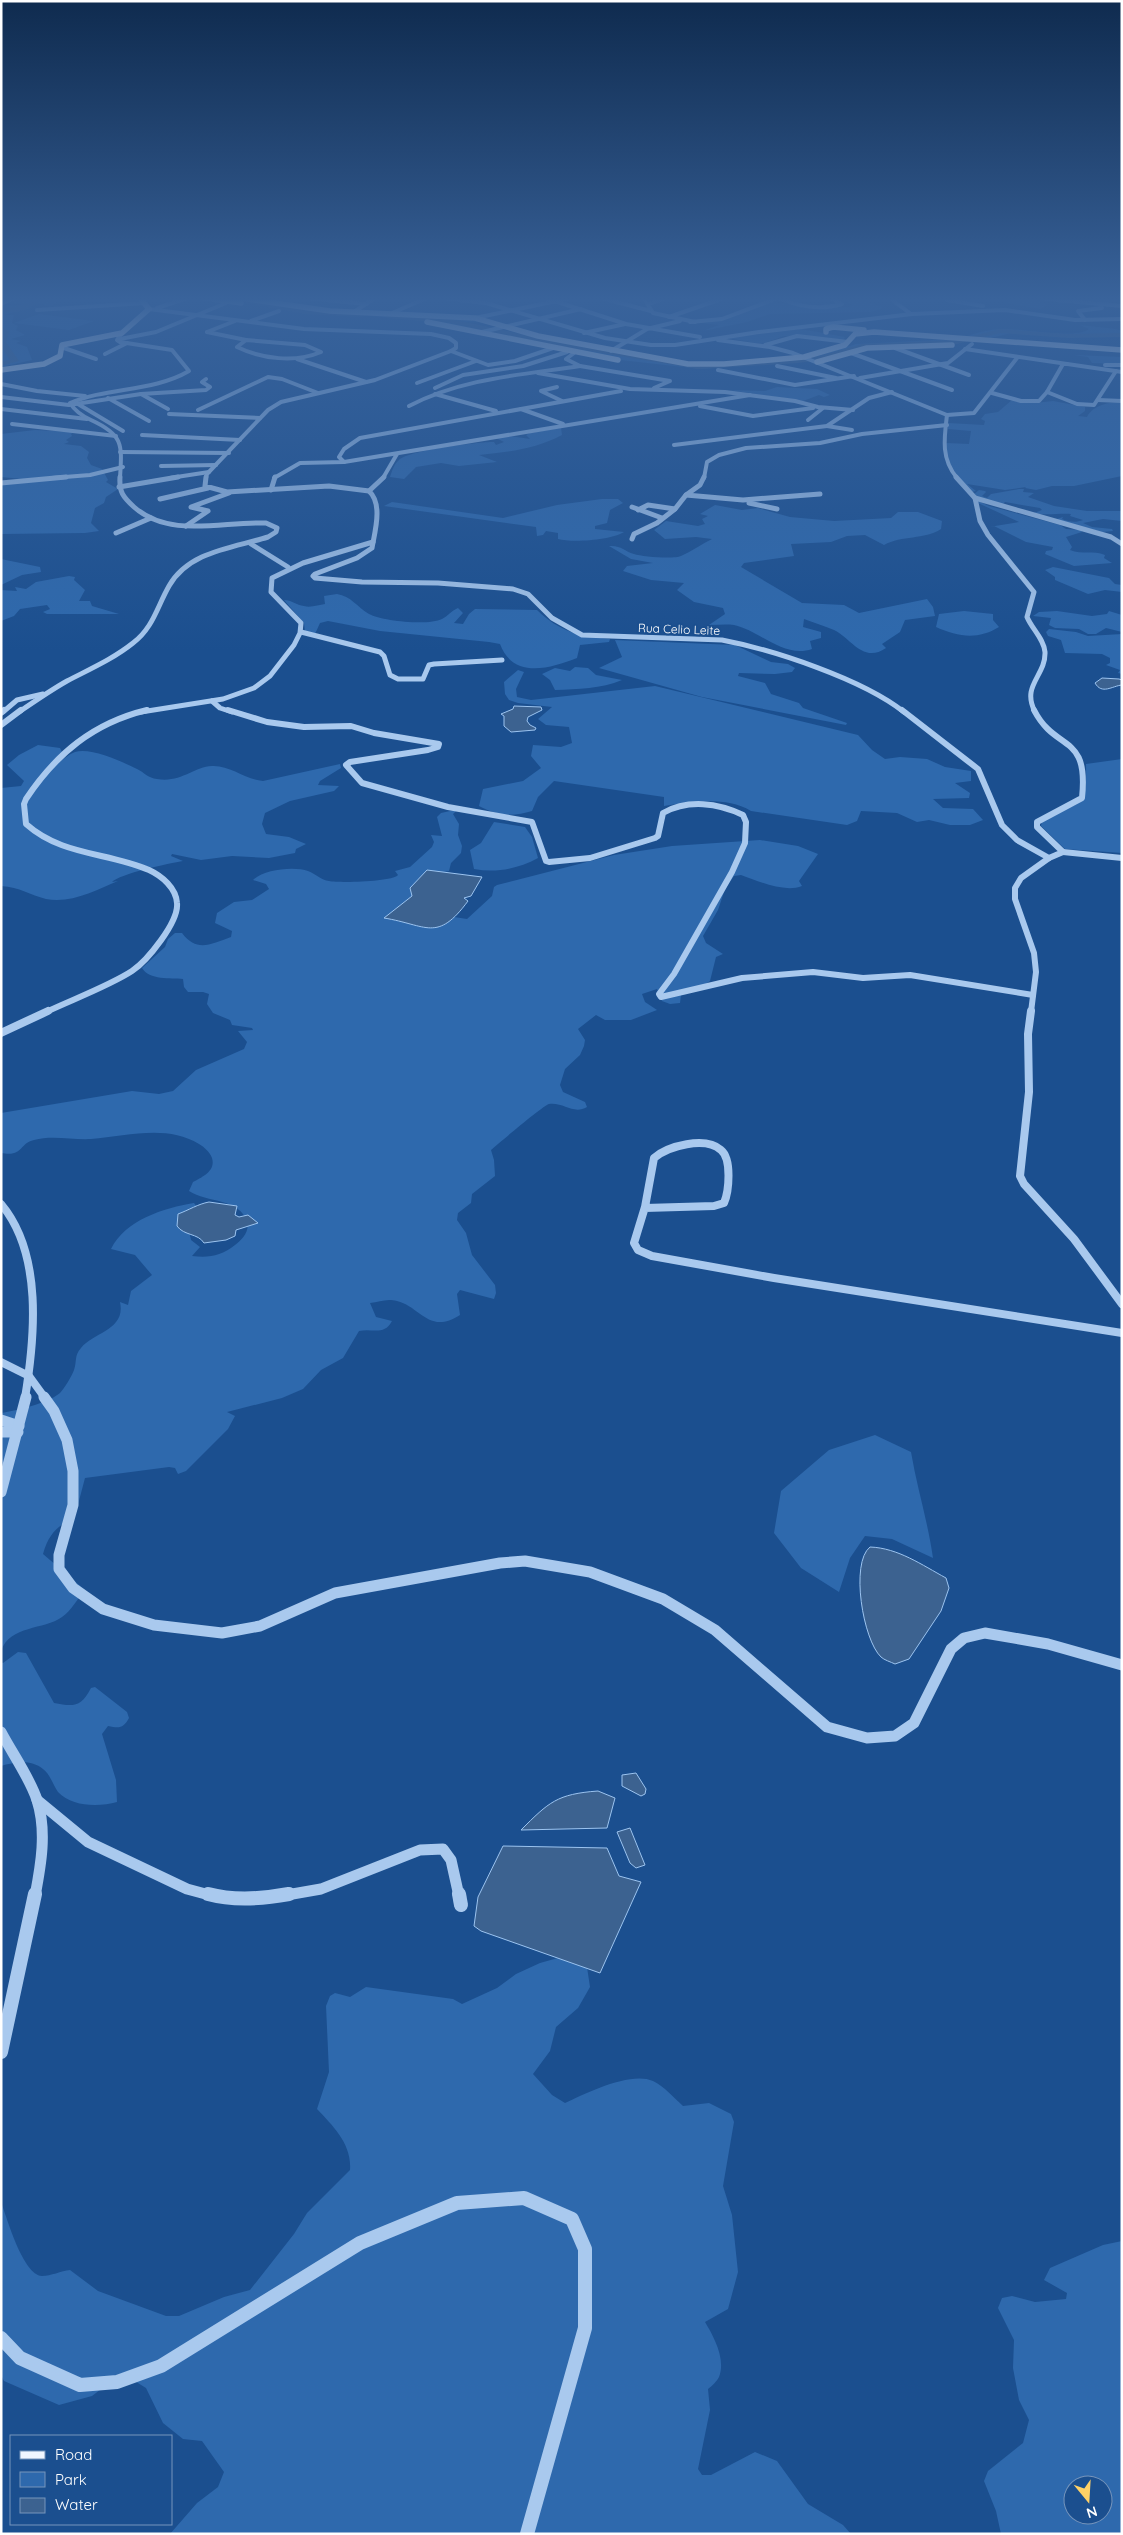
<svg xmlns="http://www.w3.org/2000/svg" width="1123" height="2535" font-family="Quicksand,sans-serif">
<rect width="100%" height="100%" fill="#1b4f8f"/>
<!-- green -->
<g fill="#2e69ad" fill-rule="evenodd">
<polygon points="24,297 64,297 50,307 42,304 31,305 29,309 19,310 5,315 14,315 12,323 18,326 16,330 25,335 11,339 21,341 16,343 27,347 32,360 1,367 1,304 14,306 26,304 11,303"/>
<polygon points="832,297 853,297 882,307 881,309 870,312 770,314 747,322 703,331 719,325 703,323 717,321 772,302 818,308 849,307 853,305"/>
<polygon points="976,297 1033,299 1047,305 1040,309"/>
<polygon points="39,314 93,321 94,321 69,330 14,323"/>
<path d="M394,314L485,321C468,325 453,319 435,319L458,321L485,329L480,331L435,322L371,316Z"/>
<path d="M1080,325L1116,329L1122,331V337H1064L1011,333L991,338L968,336C979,332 991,329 1003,329C1022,328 1075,340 1089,329Z"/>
<polygon points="801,329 845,337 843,340 784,336 761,344 728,338"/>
<polygon points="956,339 973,341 862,347 826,358 812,358 856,344"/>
<polygon points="582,349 693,366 806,361 702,369 620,360 573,352"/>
<polygon points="1074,355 1122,357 1122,364 1092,363 1088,357"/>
<polygon points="777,387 817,389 830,395 824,397 819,395 803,401 729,390 765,391"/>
<path d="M1012,400L1035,403L1053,401L1085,407V411L1078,416L1087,417C1093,405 1109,402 1122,402V476L1074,486H1052L1036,490L1025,488L1026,487L1005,490L967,484L976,491L972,492C960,479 943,462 946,443L969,444L971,431L948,429V423L984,425L985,421L981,419L985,414L998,412Z"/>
<path d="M561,428L562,435C536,449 508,452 479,455L497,462L459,466L441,463L416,467L404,479L390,477C392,471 394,464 399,460C409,450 478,442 494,442L496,445L504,442L496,438L510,436L530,439L526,435L530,433Z"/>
<polygon points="35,430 74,432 71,434 72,436 66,440 69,442 64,444 81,446 89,452 87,458 91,465 102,469 108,480 106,482 118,489 106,497 104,503 95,508 91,523 99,531 85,533 1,534 1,483 23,481 22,479 1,477 1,434"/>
<path d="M1019,489H1024L1023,492L1034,493L1028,497L1054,506L1087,511H1122V521L1103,519L1083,523L1092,527L1112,529L1113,531L1102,532L1054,520L1063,517L1062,519C1069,522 1076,523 1083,520L1070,516L1071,514C1060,513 1044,516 1034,513L1042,510L1040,508L1005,502L1003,504L983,500L974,494L979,490L985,491L986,492L982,496L987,498L991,494Z"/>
<path d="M602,499H618L623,503L610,510L607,523L595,526V529L624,532C611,540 573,543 558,539V533L546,531L543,535L537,536L536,527L384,506L392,502L503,518L557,505Z"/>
<path d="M978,501L989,506L1060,525L1066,529L1081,530L1082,532L1066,537L1072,547L1070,550C1082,555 1093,550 1105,555L1104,558L1112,563L1074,566L1045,554L1046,551L1052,550L1053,547L1026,542L994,526L989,527L1019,522L978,503Z"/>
<path d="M715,505L742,510L758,508L790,517L834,521L891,518L898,512H918L942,521L941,529C924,540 902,535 884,545L865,535L847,536L831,542L791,544L794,556L744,563L741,567L802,603L844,605L859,613L927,599L933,607L935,616L905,620L900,632L882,644L886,648C863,664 851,638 834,630C825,626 814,623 804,619L803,627L821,632V638L810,641L812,649C784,659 759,630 734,625C726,624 717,625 709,625L725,614L723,608L694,602L677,590L684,583L651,580L623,571L627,566L653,563L631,559L609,546C621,545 624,551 634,554C642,557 675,559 681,556C692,551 702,544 712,539L696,537L665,539L654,530L666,521L698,526L705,524L702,519L708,516L700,514Z"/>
<polygon points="1,559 40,567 41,572 22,575 1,585"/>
<polygon points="1053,567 1109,578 1115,584 1122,585 1122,592 1105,590 1088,594 1055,580 1055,577 1045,570"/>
<polygon points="69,576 75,577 74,580 85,590 79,601 90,601 92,606 119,614 47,614 43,612 50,609 47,605 20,609 14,616 1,621 1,590 17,591 15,587 26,589 36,582"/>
<path d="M337,594C351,596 357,607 369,614C382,621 428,626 442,619C448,616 451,611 458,608L463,613L454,623L463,624L469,614L475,609L537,610C560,632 579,636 610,639L609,642L580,645L577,658C549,669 513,679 500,644L489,642L380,631L328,621L320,623L315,634L305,632L304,623L284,600C292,600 296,605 304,606C310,608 319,605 325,604L324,596Z"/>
<path d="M964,611L993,614V620L999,627C978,640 958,637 936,627L939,614Z"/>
<polygon points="1057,611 1092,616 1107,614 1109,611 1122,615 1122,632 1106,628 1096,634 1088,634 1079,629 1055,628 1049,625 1051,618 1033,616 1039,612"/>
<polygon points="1049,629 1076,632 1088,636 1122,634 1122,674 1118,673 1120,670 1106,665 1110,663 1110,658 1102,654 1065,653 1061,640 1048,636 1046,632"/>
<polygon points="615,640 735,645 771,662 788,664 795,668 792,672 775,674 739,673 738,676 765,683 771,694 799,703 803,708 847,723 846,725 702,697 599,668 622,657"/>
<path d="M575,667L588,668L596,675L622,680C601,689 578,689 555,690L550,680L542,674L555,668L570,671Z"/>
<path d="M518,670L524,672L516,689L517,697L531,700L655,686L858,735L872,750L885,759L900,757L927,759L945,767L971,771V781L955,783L970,793L969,798L933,799L943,808L973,809L983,820L970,825H950L929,820L917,822L897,813L861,811L857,821L847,825L751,811C725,796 692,802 664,806V797L554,781L538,797L532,811C513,817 497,816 479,806L483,789L523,781L541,768L531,756L533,745L561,747L572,743L569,727L546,725L538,719L552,707L518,703L509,700L505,694L504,682Z"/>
<path d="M38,745L60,748L62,752L59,762C64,759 69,754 75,752C91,747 123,762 137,769C145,773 148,778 157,779C181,783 193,767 212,766C230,765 246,780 263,781L340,764L341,768L320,781L318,785L339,786L334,791L290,801L265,813L262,824L266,834L289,837L306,844L296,849L295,853L269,858L232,856L201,860L172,854L171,856L183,861C170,863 119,874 112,882L118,881C96,890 71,904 46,899C30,895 20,887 1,886V788L21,786L24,781L7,765L19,755Z"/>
<path d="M1122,759V853L1065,849L1041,826L1042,821C1080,797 1087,816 1086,764Z"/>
<path d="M450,811H456L453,814L459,824L458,835L462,846L461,853L451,863L449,871L443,872L436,887L454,917L467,919L492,896L494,887L497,885L614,855L672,846L760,840L798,846L818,854L799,881L802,886C784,893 758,881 741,875L734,876L725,889L718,910L703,936L706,943L723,954L716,957L710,981L700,988L681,995L680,1003L670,1004L662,1001L657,989L642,994L645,1002L657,1010L631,1020H605L596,1015L578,1029L585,1040L584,1046L580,1055L565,1069L560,1085L563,1092L585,1102L587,1107C573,1115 564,1102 549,1104C544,1105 499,1143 491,1150L494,1160L495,1176L472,1194L471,1203L458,1213L457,1220L466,1233L472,1255L495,1285L496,1293L494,1299L460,1290L457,1294L460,1315C429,1335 421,1307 397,1301C386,1298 380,1302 370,1303L376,1317L392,1321C384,1336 373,1328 359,1331L343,1358L321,1370L303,1389L282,1398L227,1412L235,1416L228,1429L186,1471L178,1474L175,1468L169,1467L85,1478L75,1516C57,1527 49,1533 43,1554L85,1590C78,1598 71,1611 62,1617C44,1630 10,1625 1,1651V1413C18,1410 46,1404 60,1393C64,1389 72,1376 74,1370C77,1361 74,1356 81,1348C94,1332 126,1330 120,1302L128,1305L131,1291L152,1275L135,1255L111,1249C125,1220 164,1208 194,1203L200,1211L189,1231L191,1240L200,1247L192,1256C209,1258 221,1256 235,1245C242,1240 250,1231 247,1222C240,1198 207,1203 189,1191L193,1182C202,1177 216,1171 212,1158C210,1152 204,1147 199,1144C167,1124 127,1136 91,1139C72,1140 52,1135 34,1140C18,1144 24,1157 1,1153V1113L132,1091L159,1094L173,1091L196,1070L244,1049L247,1042L238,1031L253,1030L252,1028L232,1025L230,1020L213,1013L207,1004L209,994L203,992H188L184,987L183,979C171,978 149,980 142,968L165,947L168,939L175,933H182C197,953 211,944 231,937L232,931L215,923L217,913L234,902L252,900L269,889L266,884L253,880C264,869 295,866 308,871C316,874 321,880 329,881C339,883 392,882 398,875L395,871L410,867L432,847L434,842L431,835L442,836L437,817L441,813Z"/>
<path d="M494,822L525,827L532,837L538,858C518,869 496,873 474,869L470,850L481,843Z"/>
<path d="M875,1435L911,1452C917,1488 928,1522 933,1558L892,1539L865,1536L850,1558L839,1592L801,1568L774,1533L781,1491L829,1450Z"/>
<path d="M18,1652L26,1653L54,1703C74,1707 81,1707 91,1688L95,1687L127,1712L129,1718C123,1729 119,1728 108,1726L102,1734L116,1780L117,1802C99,1807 72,1807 58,1792C53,1785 50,1774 43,1769C31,1759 14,1762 1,1766V1662L3,1663Z"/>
<path d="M565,1956L587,1967L590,1987L578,2008L556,2027L550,2051L533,2074L552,2095L565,2103C586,2093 631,2071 653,2081C664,2086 674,2098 683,2106L709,2103L731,2114L734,2122L723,2186L732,2215L738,2272L728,2309L705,2322C714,2337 726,2359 719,2377C717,2381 712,2386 708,2389L710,2410L698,2469L702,2475H711L755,2452L777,2461L808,2504L843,2525L851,2534H170L197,2503L218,2487L224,2472L202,2441L183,2439L163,2423L146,2388L133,2380H113L92,2396L59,2405L4,2381L1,2375V2202C7,2218 23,2275 42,2276C51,2276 61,2271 70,2270L98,2291L166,2316H179L224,2297L250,2290L294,2234L307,2213L350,2170C352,2144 333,2126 317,2109L329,2072L326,2006L330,1996L335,1993L350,1997L366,1987L453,1999L462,2004L497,1988L516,1974L540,1963Z"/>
<path d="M1122,2241V2534H1001L996,2511L984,2481L988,2471L1023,2443L1029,2420L1019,2400L1013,2368L1014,2340L998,2308L1002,2298L1012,2296L1035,2302L1066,2299L1067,2293L1044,2280L1050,2268L1103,2245ZM1073,2485H1103V2515H1073Z"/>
</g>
<!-- water -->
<g fill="#3c6290" stroke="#9cc4f0">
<path d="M1102,678L1119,679L1122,680V685C1112,686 1102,695 1095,683Z"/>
<polygon points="514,706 541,707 542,710 528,717 527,721 530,725 536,728 535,730 511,732 504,726 504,716 501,714 513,709"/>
<path d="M427,870L482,877L471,896L464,898L468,901C437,943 427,925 384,918L412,896L410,888Z"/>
<path d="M209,1202L237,1206L235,1215L239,1217L248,1215L258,1223L236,1230L235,1236L226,1240L204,1243C198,1233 184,1236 177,1226L178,1214C189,1210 198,1204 209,1202Z"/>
<path d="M870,1547C898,1548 922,1565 946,1578L949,1588L941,1611L909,1659L895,1664C891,1662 884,1660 881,1657C863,1640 850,1563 870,1547Z"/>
<polygon points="636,1773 646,1789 645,1794 641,1796 622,1786 622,1775"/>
<path d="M598,1791L615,1798L607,1828L521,1830C549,1802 557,1794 598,1791Z"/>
<polygon points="630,1828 645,1865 636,1868 630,1863 617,1832"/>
<polygon points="503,1846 607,1848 619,1876 641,1882 600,1973 481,1931 474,1926 478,1897"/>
</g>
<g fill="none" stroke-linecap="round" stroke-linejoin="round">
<!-- river -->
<g fill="#3c6290" fill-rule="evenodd">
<polygon points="42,297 52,297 18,312 1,312 1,308 14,308"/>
<polygon points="214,297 229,297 305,310 362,313 366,315 362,317 305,314"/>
<polygon points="390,314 450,319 560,342 697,365 798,359 820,356 862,344 957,340 1000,329 1068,334 1122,333 1122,337 1068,338 1000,333 957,344 863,348 821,360 798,363 697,369 560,346 450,323 387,318 387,314"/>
<polygon points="1,326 9,332 6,342 19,361 1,366 1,361 10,360 1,347"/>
</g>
<!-- minor-far5 -->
<g stroke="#a9c9ee" stroke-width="4">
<polyline points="295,297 367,304"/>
<polyline points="433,297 486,303 605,338 651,345 675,345 759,332 912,314 1005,310 1075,320 1122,319"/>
<polyline points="542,297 626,324 700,337"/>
<polyline points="597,297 651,311"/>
<polyline points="643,297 653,313 695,322"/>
<path d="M775,297C796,306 819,311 842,304L828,297"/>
<polyline points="888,297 911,314"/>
<polyline points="1046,299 1122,306"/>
<polyline points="947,300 983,306"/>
<polyline points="648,304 669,297"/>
<polyline points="157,308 191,297"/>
<polyline points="149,309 304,329 431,334 449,338 456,343 456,348 451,351 375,380 281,402 268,410 207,474 206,478"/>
<polyline points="37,310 145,303"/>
<polyline points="354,312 376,297"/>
<polyline points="392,313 429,297"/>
<polyline points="669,317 727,297"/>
<polyline points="475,318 576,297"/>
<polyline points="1085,320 1078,311 1102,308"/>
<polyline points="251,321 279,311"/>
<polyline points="690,322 722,319 778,298"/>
<polyline points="207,332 246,340"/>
<polyline points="207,332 235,321"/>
<polyline points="482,332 581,309"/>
<polyline points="584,333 625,324"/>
<polyline points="120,339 156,332 226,303"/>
<path d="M246,340L305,345L321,352C295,363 262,359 237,347Z"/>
<polyline points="718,340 770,347 793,353 947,415 974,413 1017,358"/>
<polyline points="765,345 797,336 848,342"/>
<polyline points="61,347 96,359"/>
<polyline points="895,348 969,375"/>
<polyline points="965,349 1122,372"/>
<polyline points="451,351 488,365 515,361 553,348"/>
<polyline points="611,351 647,329 680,321"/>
<polyline points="851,353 952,390"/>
<polyline points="105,354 127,343"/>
<polyline points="297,359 366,382"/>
<polyline points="1105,365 1122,365"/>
<polyline points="580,366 670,381 654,388"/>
<polyline points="777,366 836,378"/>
<polyline points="718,370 795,385 854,376"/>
<polyline points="538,373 630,389 725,392 795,401 818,407 853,410"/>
<polyline points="860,378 948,363 972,344"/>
<polyline points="417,383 476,361"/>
<polyline points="1,384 37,391 85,396"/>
<polyline points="557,387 541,391 562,401"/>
<polyline points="435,388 463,375 523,366 567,352"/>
<polyline points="1047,392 1077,404 1094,405 1116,371"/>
<polyline points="992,393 1021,401 1039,401 1047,392 1063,364 1067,364"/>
<polyline points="141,394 168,409"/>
<polyline points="435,394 496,411"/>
<polyline points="1,397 69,405 141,394 206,390 210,387 202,382 206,379"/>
<polyline points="108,398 149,421"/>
<polyline points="1098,400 1122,401"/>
<polyline points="78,404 123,431"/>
<path d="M409,406C463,378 521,375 580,366L566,359L574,353"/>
<polyline points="700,406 753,416 813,408"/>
<polyline points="1,409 87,419"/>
<polyline points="521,409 563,424"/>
<polyline points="198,410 268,377 282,379 318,393"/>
<polyline points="169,414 260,418"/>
<path d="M947,415C944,439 941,459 957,478"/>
<polyline points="808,420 823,408"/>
<polyline points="12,424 116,436"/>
<polyline points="827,426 852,430"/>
<polyline points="142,435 240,440"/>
<polyline points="674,445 827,426 869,398 892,392"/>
<polyline points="120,452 229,453"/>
<polyline points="344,462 339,457 344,449 360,438 621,391"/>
<polyline points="161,466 216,465"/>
<polyline points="52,478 90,475 123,467"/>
<path d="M120,478C122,445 124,435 91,420C82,416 75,411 70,403C108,387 153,392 189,371L172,350L120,342L117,340L122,333"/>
<polyline points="170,478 209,472"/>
<polyline points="274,478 300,463 344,462 750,395"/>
<polyline points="383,478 397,454"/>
<polyline points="704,478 707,462 719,455 746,448 820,443 862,434 947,425"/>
</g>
<!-- minor-far4 -->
<g stroke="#a9c9ee" stroke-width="5">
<path d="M206,477L205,486L227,492L329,486L369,491C383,504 375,531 372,548L357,558L315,574L313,576L315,578L362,582L438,583L513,589L528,594L552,618L582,635L722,640C774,650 862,679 904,712"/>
<path d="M956,477L975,498L980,521L988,535L1034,592L1027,617C1032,629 1044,639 1045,652C1046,676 1021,685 1035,712"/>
<polyline points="1,483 66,477"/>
<polyline points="119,487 178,477"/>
<polyline points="271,490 275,477"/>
<polyline points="369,491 384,477"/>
<polyline points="686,495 743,500 820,494"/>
<polyline points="975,498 1111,537 1122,544"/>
<polyline points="160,499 208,488"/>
<polyline points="749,503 777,509"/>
<polyline points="632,507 662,518"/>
<polyline points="638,510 648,505 675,509"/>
<polyline points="186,526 208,511 191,507 229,493"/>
<polyline points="116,533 151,518"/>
<polyline points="632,539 634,534 657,523 675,509 686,495 700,485 704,477"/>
<polyline points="251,544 288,567"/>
<polyline points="301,632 380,652 384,656 390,675 398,679 423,679 429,665 434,664 502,660"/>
<polyline points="212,701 220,708 232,712"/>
<polyline points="3,712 17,700 43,694"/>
<path d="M19,712C35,701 51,690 67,681C90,669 113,659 133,643C153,628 157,607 169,586C189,551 233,548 268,537L276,532L277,528L266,523C223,521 170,539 134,507C123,497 119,492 120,477"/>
<polyline points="141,712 223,699 254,688 270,676 294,645 300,633 301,623 271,592 272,578 303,563 373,542"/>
</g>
<!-- minor-far3 -->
<g stroke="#a9c9ee" stroke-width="6">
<path d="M228,710L267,722L304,727L351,726L374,733L439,744L438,747L428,750L350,762L346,765L362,783L448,807L532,822L546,861L549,862L590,858L655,838L658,836L663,813C688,799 718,803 743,815L746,822L745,843L732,872L674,974L659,994L661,997L742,978L813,972L863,978L910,975L1033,995"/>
<polyline points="902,710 978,769 1002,825 1017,840 1049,858"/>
<polyline points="1,713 4,710"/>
<polyline points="1,725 21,710"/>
<polyline points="1063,852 1122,858"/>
<path d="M46,1012C71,1000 109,986 132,971C147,961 179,922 177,903C176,888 162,876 149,870C107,852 62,856 26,824L24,804L26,799C56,754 93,723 147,710"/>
<path d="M1031,1012L1036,972L1034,953L1015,899V888L1021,878L1049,858L1063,852L1037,827V822L1082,798C1089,732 1056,753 1034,710"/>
</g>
<!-- minor-far2 -->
<g stroke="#a9c9ee" stroke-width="8">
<polyline points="1031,1011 1028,1034 1029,1092 1020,1176 1024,1184 1074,1239 1122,1304"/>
<polyline points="1,1033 48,1011"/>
<path d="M1,1204C43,1254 35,1337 25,1398"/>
<path d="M645,1208L714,1206L724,1203C729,1191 732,1159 721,1150C705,1136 668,1146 654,1158L645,1207L634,1243L638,1250L652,1256L774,1278L1122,1333"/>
<polyline points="1,1362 29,1376 45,1398"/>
</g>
<!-- minor-far1 -->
<g stroke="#a9c9ee" stroke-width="11">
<polyline points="44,1397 54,1411 67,1440 73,1471 73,1505 59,1555 59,1569 73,1588 103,1609 154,1625 222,1633 260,1626 335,1593 500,1563 525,1561 590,1572 663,1599 715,1630 827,1727 867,1738 895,1736 914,1723 951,1649 964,1638 985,1633 1048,1644 1122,1665"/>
<polyline points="1,1420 19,1426"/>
<polyline points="1,1432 18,1432"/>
<polyline points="1,1492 26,1397"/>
<path d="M1,1732C12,1753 30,1778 37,1800C47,1831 41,1865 35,1896"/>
<polyline points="37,1800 88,1842 187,1889 213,1896"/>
<polyline points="281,1896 321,1889 420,1850 443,1849 451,1860 459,1896"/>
</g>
<!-- minor -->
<g stroke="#a9c9ee" stroke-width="14">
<path d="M208,1894C234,1901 262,1899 289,1894"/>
<polyline points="459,1894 461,1905"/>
<polyline points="1,2052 35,1894"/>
<polyline points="1,2338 20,2358 80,2385 117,2382 161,2366 360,2243 457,2203 524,2198 572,2219 585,2249 585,2328 527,2534"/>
</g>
<!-- major -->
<g stroke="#f0f6ff" stroke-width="5.5">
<polyline points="199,297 241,303"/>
<polyline points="234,297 330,311 475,318 538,336 688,364 724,364 804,357 845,345 855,334 874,332 1122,350"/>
<polyline points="1,303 15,297"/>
<polyline points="427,322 618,360"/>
<polyline points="826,332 826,329 833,327 864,330"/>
<polyline points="817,362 867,348 952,345"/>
<polyline points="1,370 44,364 60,356 62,345 122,333 149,309 139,297"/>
</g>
</g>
<!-- sky -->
<linearGradient id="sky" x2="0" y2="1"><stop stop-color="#0f2b4f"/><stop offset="0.46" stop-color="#39639b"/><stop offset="1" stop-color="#39639b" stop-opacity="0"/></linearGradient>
<rect width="1123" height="651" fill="url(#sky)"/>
<g text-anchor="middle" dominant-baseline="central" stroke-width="4" stroke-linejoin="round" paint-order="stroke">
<!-- far-street labels -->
<g font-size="12" fill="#fff" stroke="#1b4f8f">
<text transform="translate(679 629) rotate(2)">Rua Celio Leite</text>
</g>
</g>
<!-- border -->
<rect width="1123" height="2535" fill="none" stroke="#ffffff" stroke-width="5"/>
<!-- legend -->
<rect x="10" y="2435" width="162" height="90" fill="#1b4f8f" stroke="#7695bc"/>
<rect x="20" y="2451" width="25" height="8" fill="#f0f6ff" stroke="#7695bc"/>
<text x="55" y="2460" font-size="15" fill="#ffffff">Road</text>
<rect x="20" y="2472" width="25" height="15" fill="#2e69ad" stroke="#7695bc"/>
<text x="55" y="2485" font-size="15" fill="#ffffff">Park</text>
<rect x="20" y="2498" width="25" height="15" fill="#3c6290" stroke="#7695bc"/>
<text x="55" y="2510" font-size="15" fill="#ffffff">Water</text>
<!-- north arrow -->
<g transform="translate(1088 2500) rotate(162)"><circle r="24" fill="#1b4f8f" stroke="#7695bc"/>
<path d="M0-4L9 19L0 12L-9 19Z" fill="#ffd166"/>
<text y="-8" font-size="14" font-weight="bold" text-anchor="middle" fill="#ffffff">N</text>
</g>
</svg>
